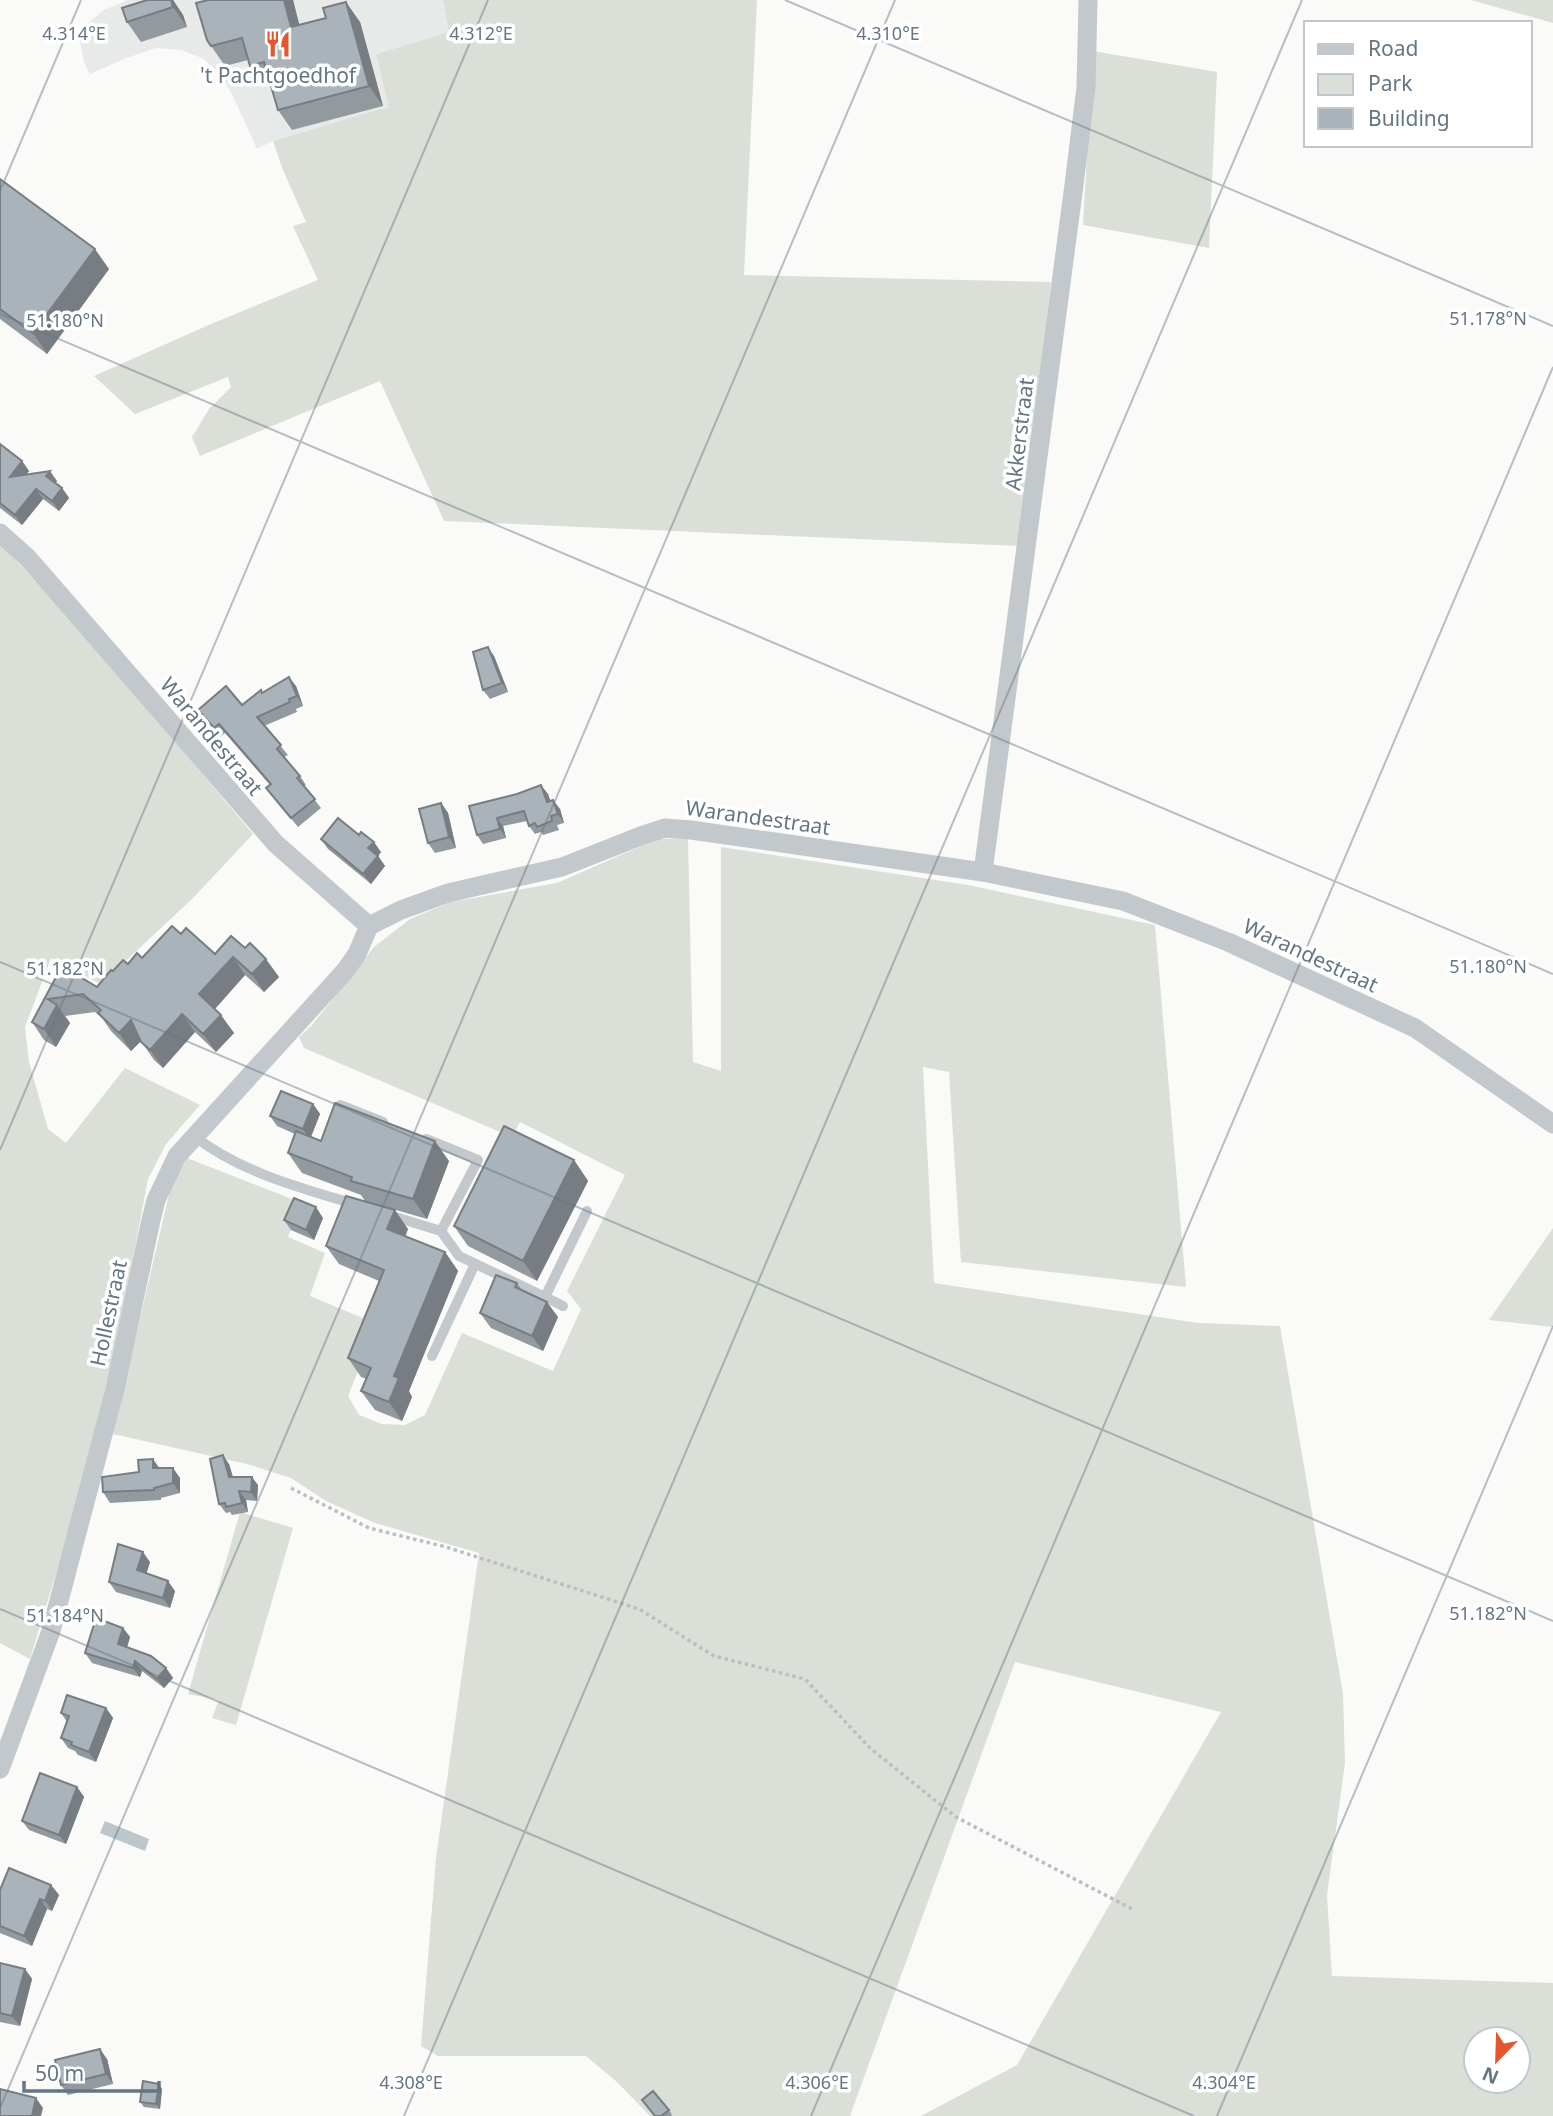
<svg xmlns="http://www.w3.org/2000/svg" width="1553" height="2116" font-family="'Noto Sans',sans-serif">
<rect width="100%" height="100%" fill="#fafaf8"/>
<!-- built -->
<polygon fill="#e8e9e9" points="127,0 443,0 449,32 376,54 390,108 380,109 273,141 257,149 232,94 219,74 204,59 182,50 156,48 124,59 90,74 84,62 79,37 87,24 104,10"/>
<!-- green -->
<g fill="#dadfd7" fill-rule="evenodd">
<polygon points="443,0 757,0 744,275 1051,282 1020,546 444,521 380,381 200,456 192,437 209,409 231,387 228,377 135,414 94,376 211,324 318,280 293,226 306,222 283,170 273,141 380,109 389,108 376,54 449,32"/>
<polygon points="1471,0 1553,0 1553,23"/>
<polygon points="1093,51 1217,72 1209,248 1083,225"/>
<polygon points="0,542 104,657 253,834 193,898 101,984 51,958 25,1027 29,1062 48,1129 66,1143 125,1068 200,1105 166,1144 148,1179 120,1328 75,1511 30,1659 0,1643"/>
<path d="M688,838L693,1062L721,1071V847L968,885L1155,925L1186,1287L961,1262L949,1072L923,1067L934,1283L1198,1323L1280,1326L1343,1694L1345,1763L1327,1895L1332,1976L1553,1983V2116H921L1017,2065L1221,1712L1015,1662L850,2116H650L617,2082L586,2056H438L421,2046L436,1858L479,1553L375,1523L326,1501L291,1478L247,1464L113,1434L170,1190L187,1158L302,1203L288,1237L325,1253L310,1296L377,1324L348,1396L359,1415L382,1424L405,1425L425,1415L462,1333L553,1371L581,1309L567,1291L625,1175L520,1122L512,1137L304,1048L299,1037L312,1025L374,947L410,919L451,902L557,883L657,839ZM1476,2039H1518V2081H1476Z"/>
<polygon points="1553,1228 1553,1327 1489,1320"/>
<polygon points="240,1512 293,1528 236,1725 212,1718 219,1700 188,1694"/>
</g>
<!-- water -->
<polygon fill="#bbc7cb" points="105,1821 149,1839 145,1851 100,1833"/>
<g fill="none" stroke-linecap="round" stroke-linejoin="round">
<!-- path -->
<polyline stroke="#bbbfc2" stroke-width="3.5" stroke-dasharray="3.5 3.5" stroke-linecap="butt" points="291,1488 369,1528 446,1547 639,1609 714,1656 805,1679 871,1749 956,1817 1132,1909"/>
<!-- lane -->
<g stroke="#c3c8cc" stroke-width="10">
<polyline points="336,1116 340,1105 383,1122"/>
<path d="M194,1136C240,1172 298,1187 354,1204"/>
<polyline points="392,1216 441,1231 478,1160 426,1139"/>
<polyline points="441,1231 459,1256 545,1297 587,1211"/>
<polyline points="545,1297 563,1306"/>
<polyline points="432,1356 475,1264"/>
</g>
<!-- street -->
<g stroke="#c3c8cc" stroke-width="19">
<polyline points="0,533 27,557 276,844 369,926"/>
<polyline points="983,872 1074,185 1086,87 1088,0"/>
<polyline points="369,926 401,910 448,893 562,867 643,835 665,828 691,830 983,872 1123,901 1228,942 1415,1028 1553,1124"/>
<polyline points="0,1769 51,1631 115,1389 151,1220 156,1200 177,1156 345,971 357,954 369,926"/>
</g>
</g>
<!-- wall -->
<g fill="#929a9f">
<polygon points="173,0 183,15 187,27 141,42 127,22"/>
<polygon points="208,0 293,0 299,25 360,22 383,106 292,130 278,110 270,84 264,86 250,66 248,60 225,66 207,40"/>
<polygon points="0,179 109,269 47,354 0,319"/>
<polygon points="0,444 22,461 29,471 26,475 57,481 55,483 62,488 69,498 59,511 43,499 22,525 0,508"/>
<polygon points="494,656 508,692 490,699 483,690"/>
<polygon points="296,686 303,706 296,709 297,712 264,726 288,755 284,757 300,776 306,785 304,786 321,808 298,827 266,788 270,785 225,733 220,737 198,710 242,705 262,693"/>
<polygon points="548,794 550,801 560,809 564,823 557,825 559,830 543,835 541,832 535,834 529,826 527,821 503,826 506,838 483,844 477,835 469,806"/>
<polygon points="441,803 448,813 456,848 435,853 428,843"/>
<polygon points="321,839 381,852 378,856 385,866 371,884 328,849"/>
<polygon points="181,934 215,954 231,936 279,977 264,992 245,975 215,1009 234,1033 216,1052 195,1032 163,1068 154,1060 141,1041 131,1051 111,1031 102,1018 95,1012 65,1016 70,1023 56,1047 44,1040 32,1022 62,966 97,987 113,971 142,958"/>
<polygon points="313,1104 320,1114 311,1137 321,1141 449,1161 427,1219 365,1201 361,1195 302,1173 288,1153 295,1134 277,1126 270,1116"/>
<polygon points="574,1160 588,1181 537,1281 468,1246 454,1226"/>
<polygon points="323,1218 314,1240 291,1230 284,1220"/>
<polygon points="408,1229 405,1236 445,1252 458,1271 409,1391 412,1397 402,1421 375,1410 361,1391 367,1379 361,1377 348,1358 379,1281 339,1264 326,1246"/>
<polygon points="517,1283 522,1290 558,1317 543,1351 491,1328 480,1313"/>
<polygon points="229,1464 233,1477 258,1485 257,1501 246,1500 248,1512 232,1515 230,1512 226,1513 219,1504"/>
<polygon points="159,1468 180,1478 180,1493 161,1498 161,1500 110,1503 103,1492 139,1472"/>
<polygon points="150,1562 146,1574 175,1591 170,1608 116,1592 109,1582"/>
<polygon points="123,1628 130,1637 127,1647 166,1668 173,1678 164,1688 142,1671 140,1677 92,1663 85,1653"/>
<polygon points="106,1708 113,1718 96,1762 78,1755 75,1751 68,1748 61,1738 67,1722 61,1713"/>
<polygon points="77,1787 84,1797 66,1844 29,1830 22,1821"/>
<polygon points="51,1885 59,1895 52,1911 47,1909 32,1946 0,1933 0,1890"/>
<polygon points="0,1963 25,1969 32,1979 20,2026 0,2022"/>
<polygon points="107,2059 113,2084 68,2095 61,2085"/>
<polygon points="162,2089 160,2109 144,2107 140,2102"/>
<polygon points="669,2110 672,2115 671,2116 655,2116"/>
</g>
<!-- shaded-wall -->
<g fill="#777d82">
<polygon points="171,0 173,0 183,15 187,27 173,7"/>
<polygon points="284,0 293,0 305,47 291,27"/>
<polygon points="346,2 360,22 383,106 369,86"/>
<polygon points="95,249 109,269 47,354 33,333"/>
<polygon points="22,461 29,471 17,487 10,477"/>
<polygon points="50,471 57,481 53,486 46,476"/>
<polygon points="62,488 69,498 59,511 52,501"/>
<polygon points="36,489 43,499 22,525 15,515"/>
<polygon points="488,647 494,656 508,692 502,683"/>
<polygon points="289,677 296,686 303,706 297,696"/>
<polygon points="541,785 548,794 554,811 547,802"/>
<polygon points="553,800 560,809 564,823 558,814"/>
<polygon points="441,803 448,813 456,848 449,837"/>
<polygon points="497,818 503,826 506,838 500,829"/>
<polygon points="374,842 381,852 375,859 368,848"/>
<polygon points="378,856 385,866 371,884 363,874"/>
<polygon points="233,957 245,975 212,1012 199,994"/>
<polygon points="266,959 279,977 264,992 252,974"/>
<polygon points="57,1005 70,1023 56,1047 44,1029"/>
<polygon points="182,1014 195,1032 163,1068 150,1050"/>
<polygon points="221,1015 234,1033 216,1052 203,1034"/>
<polygon points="131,1020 144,1038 131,1051 119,1033"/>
<polygon points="313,1104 320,1114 310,1139 303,1129"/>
<polygon points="435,1141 449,1161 427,1219 413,1199"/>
<polygon points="574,1160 588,1181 537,1281 523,1261"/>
<polygon points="316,1207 323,1218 314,1240 306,1230"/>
<polygon points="395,1210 408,1229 401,1248 387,1229"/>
<polygon points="445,1252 458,1271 409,1391 412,1397 402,1421 389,1402 394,1376"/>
<polygon points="547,1302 558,1317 543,1351 532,1336"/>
<polygon points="223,1455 229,1464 235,1485 229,1477"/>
<polygon points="153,1459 160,1469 153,1468"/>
<polygon points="173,1468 180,1478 180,1493 173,1483"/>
<polygon points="252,1477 258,1485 257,1501 251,1492"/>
<polygon points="239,1491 246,1500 248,1512 242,1503"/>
<polygon points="143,1552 150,1562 144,1581 137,1570"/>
<polygon points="168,1581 175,1591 170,1608 163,1598"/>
<polygon points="123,1628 130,1637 125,1654 118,1644"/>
<polygon points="135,1661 142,1671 140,1677 133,1668"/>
<polygon points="166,1668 173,1678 164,1688 157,1679"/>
<polygon points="106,1708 113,1718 96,1762 89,1752"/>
<polygon points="77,1787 84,1797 66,1844 59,1835"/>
<polygon points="51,1885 59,1895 52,1911 45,1901"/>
<polygon points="40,1899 47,1909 32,1946 24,1936"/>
<polygon points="25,1969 32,1979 20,2026 12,2016"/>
<polygon points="100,2049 107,2059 113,2084 106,2074"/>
<polygon points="159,2084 162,2089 160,2109 156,2104"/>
<polygon points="36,2098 43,2108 41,2116 32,2116"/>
</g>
<!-- building -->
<g fill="#aab3b9" stroke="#777d82" stroke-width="2">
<polygon points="147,0 171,0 173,7 127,22 122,8"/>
<polygon points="208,0 284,0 291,27 326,18 323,8 346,2 369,86 278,110 264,62 250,66 242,38 211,46 207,40 196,3"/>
<polygon points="0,179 95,249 33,333 0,309"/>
<polygon points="0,444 22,461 10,477 50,471 46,476 62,488 52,501 36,489 15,515 0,503"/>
<polygon points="488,647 502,683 483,690 473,652"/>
<polygon points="289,677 297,696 289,699 290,702 257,717 281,745 277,749 300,776 297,778 315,799 291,818 266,788 271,784 219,724 214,728 198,710 226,686 242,705 261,690 262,693"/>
<polygon points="541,785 547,802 553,800 558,814 551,816 552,821 537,827 535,823 529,826 524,811 497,818 500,829 477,835 469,806 517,794"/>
<polygon points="441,803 449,837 428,843 419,809"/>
<polygon points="338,818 359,835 361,832 374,842 368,848 378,856 363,874 321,839"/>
<polygon points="172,926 181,934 186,928 215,954 231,936 245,948 250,943 266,959 252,974 233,957 199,994 221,1015 203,1034 182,1014 150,1050 141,1042 131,1020 119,1033 98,1013 101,1010 83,994 48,999 57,1005 44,1029 32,1022 62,966 97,987 111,970 113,971 123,960 128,964 137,953 142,958"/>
<polygon points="281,1091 313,1104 303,1129 270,1116"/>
<polygon points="335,1103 435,1141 413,1199 351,1181 352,1177 288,1153 296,1131 321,1141"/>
<polygon points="504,1126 574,1160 523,1261 454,1226"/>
<polygon points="346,1196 395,1210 387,1229 445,1252 394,1376 399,1378 389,1402 361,1391 371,1368 348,1358 384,1270 326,1246"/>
<polygon points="294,1198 316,1207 306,1230 284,1220"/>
<polygon points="496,1275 517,1283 515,1287 547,1302 532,1336 480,1313"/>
<polygon points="223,1455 229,1477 252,1477 251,1492 239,1491 242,1503 226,1507 225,1503 219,1504 210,1459"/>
<polygon points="153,1459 153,1468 173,1468 173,1483 154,1488 154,1490 103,1492 102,1477 139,1472 138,1460"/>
<polygon points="118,1544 143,1552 137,1570 168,1581 163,1598 109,1582"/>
<polygon points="96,1618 123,1628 118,1644 151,1656 166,1668 157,1679 135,1661 133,1668 85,1653"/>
<polygon points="67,1695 106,1708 89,1752 71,1745 72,1742 61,1738 69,1716 61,1713"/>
<polygon points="40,1773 77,1787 59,1835 22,1821"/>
<polygon points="9,1868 51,1885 45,1901 40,1899 24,1936 0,1926 0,1890"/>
<polygon points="0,1963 25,1969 12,2016 0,2013"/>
<polygon points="100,2049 106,2074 61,2085 55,2060"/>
<polygon points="143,2081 159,2084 156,2104 140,2102"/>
<polygon points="0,2089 36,2098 32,2116 0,2116"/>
<polygon points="653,2091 669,2110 661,2116 655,2116 642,2100"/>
</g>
<!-- ticks -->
<path fill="none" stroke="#657683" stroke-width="2" stroke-opacity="0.45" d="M785,0L1553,326M0,191L81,0M0,314L1553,974M0,962L1553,1621M0,1150L488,0M0,1609L1194,2116M0,2108L895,0M404,2116L1302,0M811,2116L1553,367M1217,2116L1553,1326"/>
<!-- icons -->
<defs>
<g id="restaurant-bare" transform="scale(2.1)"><path d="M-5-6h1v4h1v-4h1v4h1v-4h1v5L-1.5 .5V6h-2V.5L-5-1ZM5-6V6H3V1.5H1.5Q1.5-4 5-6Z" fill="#e4572e" stroke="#fff" stroke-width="2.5" paint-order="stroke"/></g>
</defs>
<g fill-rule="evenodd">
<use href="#restaurant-bare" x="278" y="44"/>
</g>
<g text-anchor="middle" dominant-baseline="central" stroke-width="7" stroke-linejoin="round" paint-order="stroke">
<!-- poi labels -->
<g font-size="21" fill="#657683" stroke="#fff">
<text x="278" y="75">'t Pachtgoedhof</text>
</g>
<!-- street labels -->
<g font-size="21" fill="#657683" stroke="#fff">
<text transform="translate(1019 434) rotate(-83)">Akkerstraat</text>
<text transform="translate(212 736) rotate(50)">Warandestraat</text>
<text transform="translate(758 817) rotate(8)">Warandestraat</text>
<text transform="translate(1311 955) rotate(25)">Warandestraat</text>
<text transform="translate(108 1313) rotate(-78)">Hollestraat</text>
</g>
</g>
<g font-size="18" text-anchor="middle" fill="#657683" stroke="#fff" stroke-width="7" stroke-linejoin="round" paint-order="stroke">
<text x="74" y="40">4.314°E</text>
<text x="481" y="40">4.312°E</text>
<text x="888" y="40">4.310°E</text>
<text x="1488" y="325">51.178°N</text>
<text x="65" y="327">51.180°N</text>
<text x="1488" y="973">51.180°N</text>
<text x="65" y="975">51.182°N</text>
<text x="1488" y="1620">51.182°N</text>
<text x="65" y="1622">51.184°N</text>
<text x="411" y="2089">4.308°E</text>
<text x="817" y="2089">4.306°E</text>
<text x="1224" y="2089">4.304°E</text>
</g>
<!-- legend -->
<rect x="1304" y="21" width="228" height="126" fill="#ffffff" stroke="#c1c8cd" stroke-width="2"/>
<rect x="1318" y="44" width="35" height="10" fill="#c3c8cc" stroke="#c1c8cd" stroke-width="2"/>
<text x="1368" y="56" font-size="21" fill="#657683">Road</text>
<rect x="1318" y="74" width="35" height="21" fill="#dadfd7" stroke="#c1c8cd" stroke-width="2"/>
<text x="1368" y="91" font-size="21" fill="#657683">Park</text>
<rect x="1318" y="108" width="35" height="21" fill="#aab3b9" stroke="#c1c8cd" stroke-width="2"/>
<text x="1368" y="126" font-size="21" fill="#657683">Building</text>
<!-- north arrow -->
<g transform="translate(1497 2060) rotate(203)"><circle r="33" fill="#ffffff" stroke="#c1c8cd" stroke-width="2"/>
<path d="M0-5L12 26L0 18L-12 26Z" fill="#e4572e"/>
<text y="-10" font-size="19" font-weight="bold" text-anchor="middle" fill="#657683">N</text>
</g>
<!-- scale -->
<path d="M24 2081v10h135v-10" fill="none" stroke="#657683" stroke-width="3.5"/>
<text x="35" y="2081" font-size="21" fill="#657683" stroke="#ffffff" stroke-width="5" paint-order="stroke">50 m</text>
</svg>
